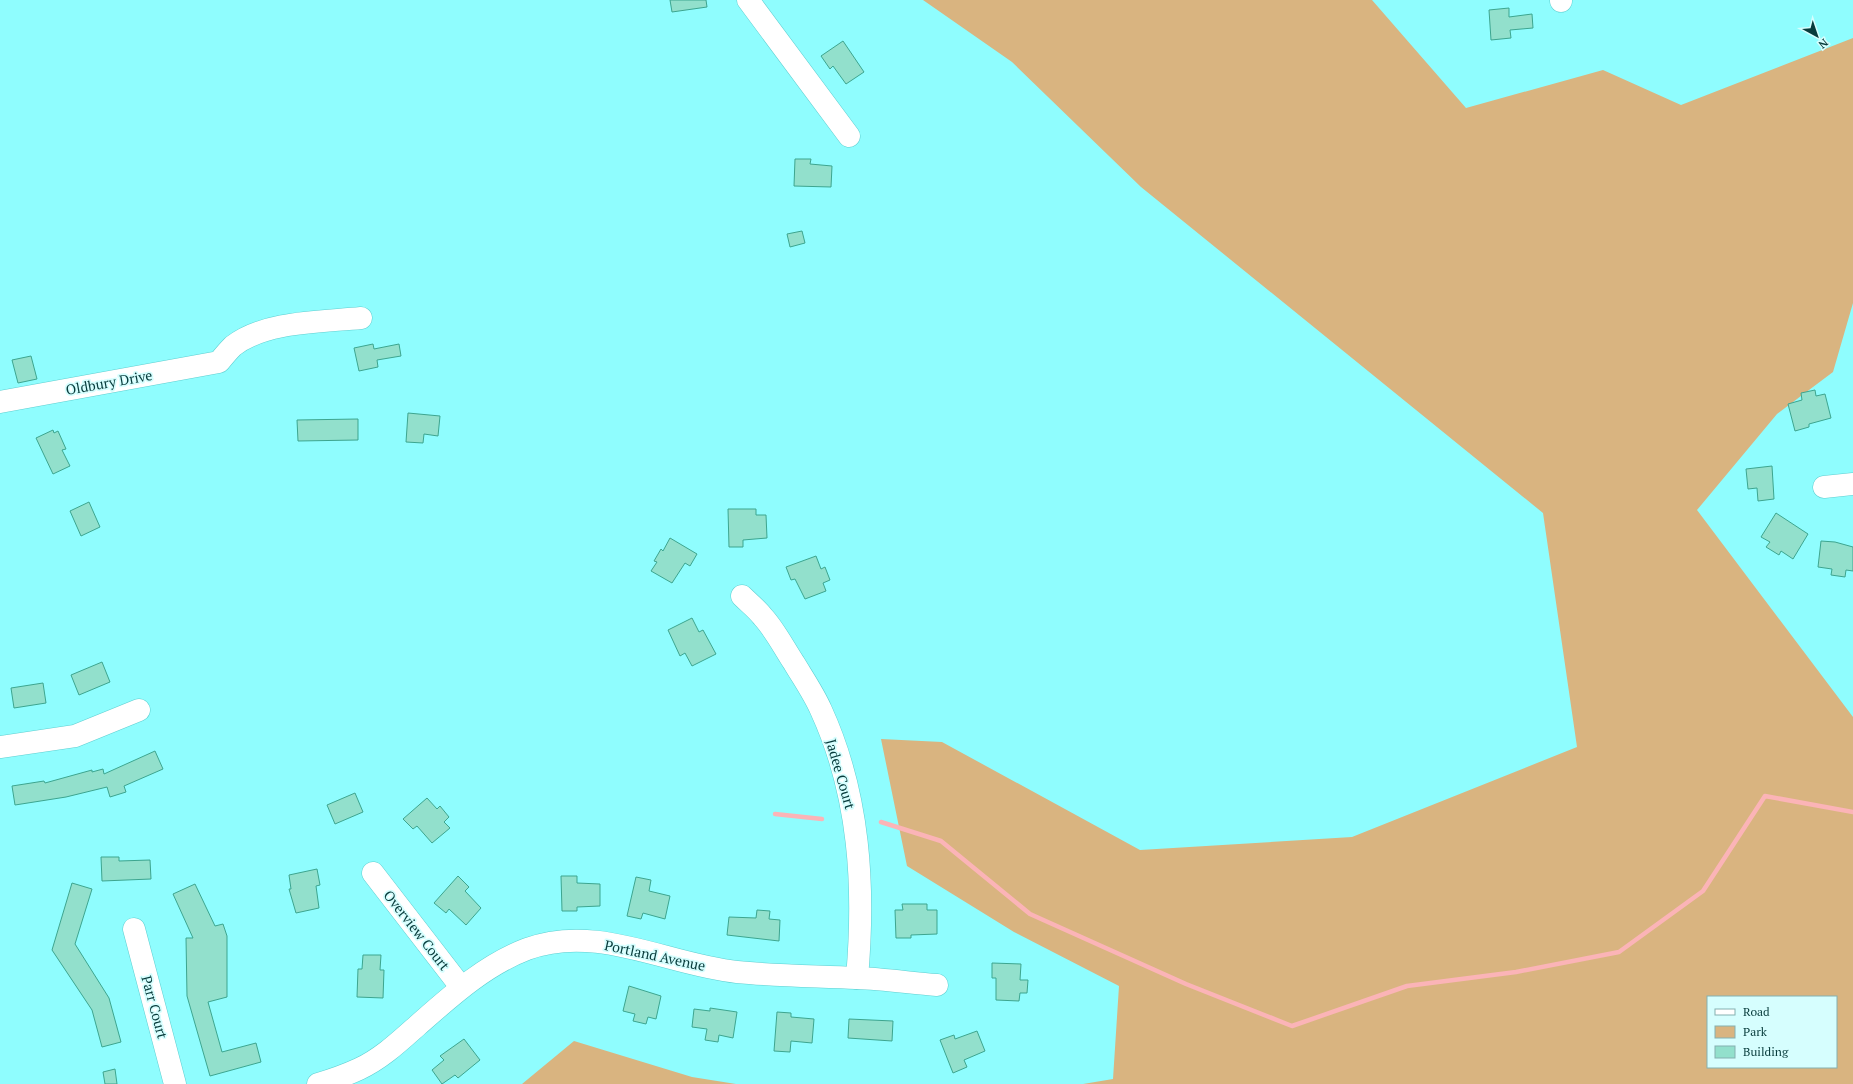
<svg xmlns="http://www.w3.org/2000/svg" width="1853" height="1084" font-family="'PT Serif',serif">
<rect width="100%" height="100%" fill="#8ffdfe"/>
<!-- green -->
<g fill="#d9b480" fill-rule="evenodd">
<path d="M923,0H1372L1466,108L1603,70L1681,105L1853,38V303L1833,372L1777,414L1697,510L1853,717V1084H1083L1113,1079L1119,986L1014,932L907,866L881,739L942,742L1140,850L1352,837L1577,747L1543,513L1141,187L1012,62ZM1708,997H1836V1067H1708Z"/>
<polygon points="574,1041 692,1077 736,1084 522,1084"/>
</g>
<g fill="none" stroke-linecap="round" stroke-linejoin="round">
<!-- stream -->
<g stroke="#fbb4b7" stroke-width="4.5">
<polyline points="775,814 822,819"/>
<polyline points="881,822 941,841 1030,914 1186,984 1292,1026 1407,986 1516,972 1619,952 1703,891 1765,796 1853,812"/>
</g>
</g>
<!-- building -->
<g fill="#92e0cc" stroke="#3da58f">
<polygon points="670,0 706,0 707,7 672,12"/>
<polygon points="1509,8 1509,17 1532,14 1533,28 1510,30 1511,38 1491,40 1489,10"/>
<polygon points="843,41 864,72 846,84 833,66 830,69 821,56"/>
<polygon points="795,159 811,159 810,164 832,166 831,187 794,186"/>
<polygon points="802,231 805,243 790,247 787,234"/>
<polygon points="373,344 374,349 399,344 401,356 377,360 378,367 359,371 354,348"/>
<polygon points="31,356 37,379 18,383 12,360"/>
<polygon points="1815,390 1816,396 1825,394 1831,418 1809,424 1809,427 1795,431 1788,404 1802,400 1801,393"/>
<polygon points="408,413 440,416 438,436 424,434 423,443 406,442"/>
<polygon points="358,419 358,440 298,441 297,420"/>
<polygon points="53,430 54,433 58,431 66,449 62,450 70,466 53,474 36,438"/>
<polygon points="1772,466 1774,499 1758,501 1757,488 1748,489 1746,469"/>
<polygon points="89,502 100,527 81,536 70,511"/>
<polygon points="728,509 756,509 756,515 766,515 767,538 743,540 743,547 729,547"/>
<polygon points="1776,513 1808,534 1793,559 1781,551 1779,555 1766,547 1770,542 1761,537"/>
<polygon points="670,538 697,554 690,566 685,563 672,583 651,571 657,562 654,561 661,549 663,551"/>
<polygon points="1821,541 1835,542 1853,547 1853,571 1846,570 1845,577 1831,575 1832,569 1818,567"/>
<polygon points="816,556 821,569 825,567 830,580 823,583 826,591 805,599 795,579 791,580 786,567"/>
<polygon points="692,618 699,632 703,630 716,654 692,666 685,653 680,656 668,630"/>
<polygon points="102,662 110,682 79,695 71,675"/>
<polygon points="43,683 46,703 14,708 11,688"/>
<polygon points="155,751 163,769 124,786 126,792 110,797 107,787 66,797 15,805 12,786 44,781 45,783 92,770 92,772 103,769 104,774"/>
<polygon points="355,793 363,812 335,824 327,805"/>
<polygon points="427,798 437,809 440,806 449,817 444,822 450,828 432,843 417,826 413,829 403,819"/>
<polygon points="101,857 119,857 119,861 150,860 151,879 102,881"/>
<polygon points="317,869 320,885 316,886 319,908 296,913 289,889 291,889 289,875"/>
<polygon points="458,876 469,887 465,891 481,908 466,925 449,909 446,913 434,903"/>
<polygon points="561,876 577,876 577,883 600,884 600,906 577,907 577,911 562,911"/>
<polygon points="636,877 651,880 649,891 670,896 665,919 643,913 641,919 627,916"/>
<polygon points="72,883 92,889 75,944 109,998 121,1042 102,1047 92,1010 52,950"/>
<polygon points="195,884 215,926 223,924 227,936 227,997 208,1002 222,1052 256,1043 261,1062 210,1076 187,996 186,938 193,938 173,894"/>
<polygon points="902,904 927,904 927,910 937,910 937,934 911,935 911,938 896,938 895,910 903,910"/>
<polygon points="757,910 770,911 769,919 780,920 779,941 727,935 729,917 756,918"/>
<polygon points="363,955 381,955 380,970 384,970 383,998 357,997 358,969 362,969"/>
<polygon points="992,963 1021,964 1020,980 1028,980 1027,993 1020,993 1019,1001 996,1000 996,978 992,978"/>
<polygon points="629,986 661,996 656,1019 648,1017 646,1024 633,1021 635,1014 623,1011"/>
<polygon points="710,1008 737,1012 733,1038 719,1035 718,1042 705,1040 707,1029 692,1027 694,1009 710,1011"/>
<polygon points="777,1012 791,1013 791,1017 814,1019 812,1043 791,1041 790,1052 774,1051"/>
<polygon points="849,1019 893,1021 892,1041 848,1038"/>
<polygon points="977,1031 985,1051 964,1060 967,1067 953,1073 940,1040 954,1035 955,1039"/>
<polygon points="464,1039 480,1060 458,1078 455,1075 442,1084 432,1070 444,1060 440,1056"/>
<polygon points="115,1069 117,1084 105,1084 103,1072"/>
</g>
<g fill="none" stroke-linecap="round" stroke-linejoin="round">
<!-- minor casing -->
<g stroke="#5eced0" stroke-width="23">
<g id="minor">
<polyline points="748,0 849,136"/>
<polyline points="1561,1 1561,0"/>
<path d="M0,402L219,362C223,357 228,351 233,346C265,321 322,322 361,318"/>
<polyline points="1824,487 1853,484"/>
<path d="M742,596C749,603 757,609 763,617C775,630 784,648 794,663C803,678 814,694 821,710C860,795 865,887 857,978"/>
<polyline points="0,747 75,736 139,710"/>
<polyline points="373,873 461,987"/>
<polyline points="134,929 175,1084"/>
<path d="M318,1084C332,1080 346,1075 359,1069C381,1059 400,1041 418,1025C451,996 485,965 527,949C597,923 668,965 737,972C777,976 817,976 857,978C884,979 911,983 937,985"/>
</g>
</g>
<!-- minor -->
<use href="#minor" stroke="#fff" stroke-width="22"/>
</g>
<g text-anchor="middle" dominant-baseline="central" stroke-width="3.5" stroke-linejoin="round" paint-order="stroke">
<!-- street labels -->
<g font-size="14" fill="#083c3c" stroke="#d6fefe">
<text transform="translate(109 382) rotate(-10)">Oldbury Drive</text>
<text transform="translate(841 774) rotate(74)">Jadee Court</text>
<text transform="translate(417 930) rotate(52)">Overview Court</text>
<text transform="translate(655 955) rotate(12)">Portland Avenue</text>
<text transform="translate(155 1007) rotate(75)">Parr Court</text>
</g>
</g>
<!-- legend -->
<rect x="1707" y="996" width="130" height="72" fill="#d6fefe" stroke="#84b0b0"/>
<rect x="1715" y="1009" width="20" height="6" fill="#ffffff" stroke="#84b0b0"/>
<text x="1743" y="1016" font-size="12" fill="#083c3c">Road</text>
<rect x="1715" y="1026" width="20" height="12" fill="#d9b480" stroke="#84b0b0"/>
<text x="1743" y="1036" font-size="12" fill="#083c3c">Park</text>
<rect x="1715" y="1046" width="20" height="12" fill="#92e0cc" stroke="#84b0b0"/>
<text x="1743" y="1056" font-size="12" fill="#083c3c">Building</text>
<!-- north arrow -->
<g transform="translate(1817 36) rotate(140)" stroke="#d6fefe" stroke-width="3" paint-order="stroke">
<path d="M0-3L7 15L0 10L-7 15Z" fill="#083c3c"/>
<text y="-6" font-size="11" font-weight="bold" text-anchor="middle" fill="#083c3c">N</text>
</g>
</svg>
